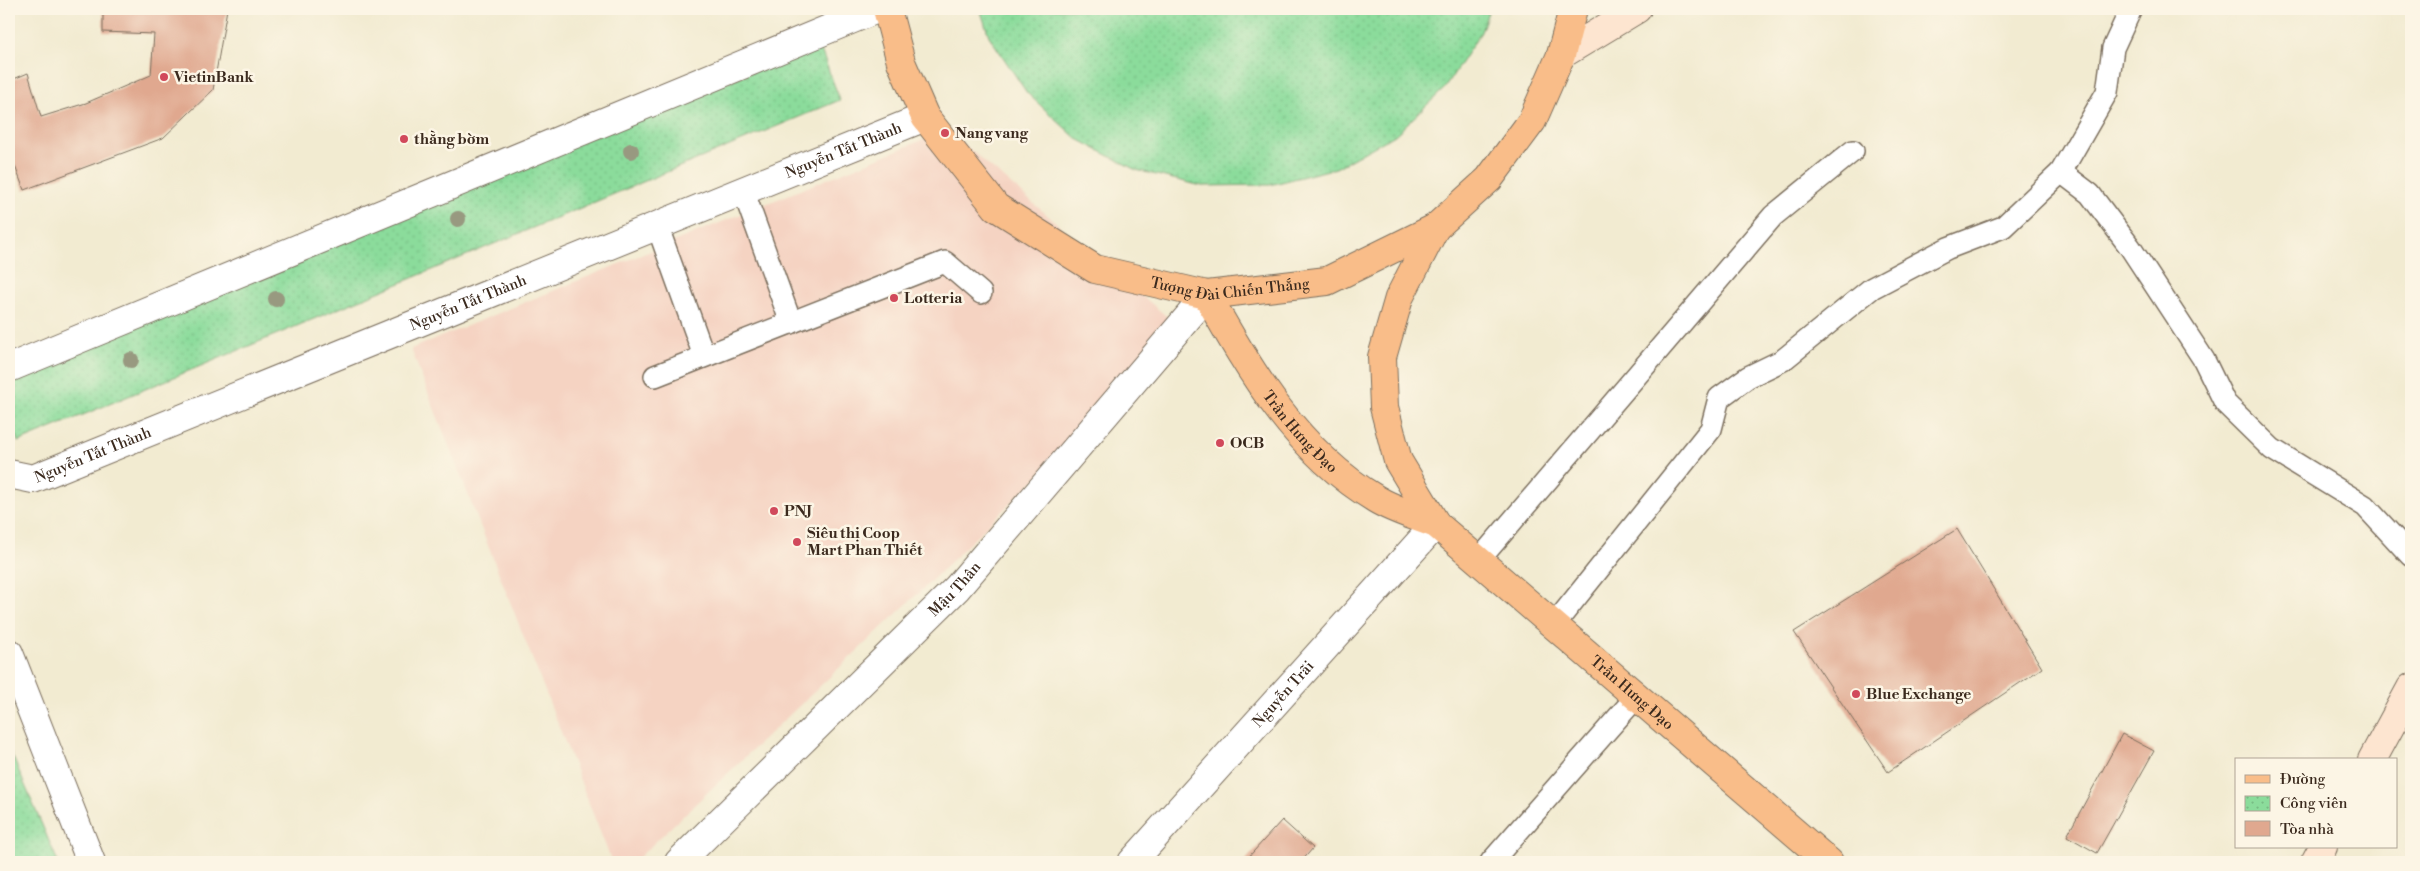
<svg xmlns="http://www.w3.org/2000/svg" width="2420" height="871" font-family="'Libre Bodoni',serif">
<defs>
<pattern id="park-dots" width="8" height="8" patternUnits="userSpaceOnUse" patternTransform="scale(1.25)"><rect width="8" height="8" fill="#8bdc9b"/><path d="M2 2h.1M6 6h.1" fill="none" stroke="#79bd85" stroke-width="1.8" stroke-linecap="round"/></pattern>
</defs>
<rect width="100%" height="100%" fill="#fcf5e5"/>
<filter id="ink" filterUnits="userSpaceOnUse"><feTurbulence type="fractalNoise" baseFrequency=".02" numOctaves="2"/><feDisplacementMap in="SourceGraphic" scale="10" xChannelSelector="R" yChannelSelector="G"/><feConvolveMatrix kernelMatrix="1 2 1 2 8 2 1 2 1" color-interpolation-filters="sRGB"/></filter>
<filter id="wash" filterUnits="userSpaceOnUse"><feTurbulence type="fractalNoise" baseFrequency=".0096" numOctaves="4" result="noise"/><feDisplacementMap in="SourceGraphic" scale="20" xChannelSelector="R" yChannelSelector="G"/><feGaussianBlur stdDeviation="1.12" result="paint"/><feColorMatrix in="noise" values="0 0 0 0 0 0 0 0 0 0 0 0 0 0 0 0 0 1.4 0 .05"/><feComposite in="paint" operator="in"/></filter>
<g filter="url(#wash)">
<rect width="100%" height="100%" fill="#f2ebd1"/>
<!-- built -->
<polygon fill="#f5d3c2" points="947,130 1185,332 930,582 634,862 612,862 411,349"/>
<!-- park -->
<g fill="url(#park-dots)" stroke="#63835c">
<polygon points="980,9 1489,9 1481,32 1444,89 1395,135 1336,168 1270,185 1202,186 1136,170 1077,139 1027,93 989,36"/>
<polygon points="819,45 840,100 18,442 9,420 9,371"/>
<polygon points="9,748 58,862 9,862"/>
</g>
<g id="blocks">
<!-- building -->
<g fill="#e0a88f">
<polygon points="103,9 227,9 213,90 163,138 24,190 9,150 9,81 28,73 41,117 86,103 151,75 154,34 103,32"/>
<polygon points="1957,529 2042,668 1888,772 1794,632"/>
<polygon points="2122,734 2154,751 2097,853 2067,836"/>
<polygon points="1282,820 1313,848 1301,862 1244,862"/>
</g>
</g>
</g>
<g filter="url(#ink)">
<use href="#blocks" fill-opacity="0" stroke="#7b6e5d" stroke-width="1"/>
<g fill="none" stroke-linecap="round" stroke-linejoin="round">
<!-- service casing -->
<g stroke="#7b6e5d" stroke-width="24">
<g id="service">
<polyline points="2061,172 2090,194 2130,247 2204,360 2225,403 2272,449 2365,506 2411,556"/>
<polyline points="743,190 791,323"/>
<polyline points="657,225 704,356"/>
<polyline points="655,376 945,262 981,293"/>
<polyline points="1479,560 1773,216 1853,151"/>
<polyline points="1554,625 1711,429 1719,398 1748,377 1783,360 1872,288 1948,248 2003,227 2061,172 2107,92 2113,48 2131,9"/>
<polyline points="1491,862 1637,696"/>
</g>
</g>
<!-- minor casing -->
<g stroke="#7b6e5d" stroke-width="30">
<g id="minor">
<polyline points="9,653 91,862"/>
<path id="s1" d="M679,862L957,588L1207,295"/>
<path id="s2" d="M1132,862L1436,524"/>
</g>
</g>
<!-- tertiary casing -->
<g stroke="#7b6e5d" stroke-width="30">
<g id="tertiary">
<polyline points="9,368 877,9"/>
<path id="s3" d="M9,474L33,479L925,117"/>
</g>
</g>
<!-- secondary casing -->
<g stroke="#7b6e5d" stroke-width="30">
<g id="secondary">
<polyline points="1561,55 1637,9"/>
<polyline points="2372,760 2411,688"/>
<polyline points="2315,862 2323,847"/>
</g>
</g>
<!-- primary casing -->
<g stroke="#7b6e5d" stroke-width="30">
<g id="primary">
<path id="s4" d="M887,9L901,62L925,117L996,207L1095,269L1207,295L1327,281L1435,228L1489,179L1532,121L1561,55L1573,9"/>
<polyline points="1435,228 1399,298 1382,357 1384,407 1398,461 1436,524"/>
<path id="s5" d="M1207,295C1250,372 1297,452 1376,499C1394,510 1416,516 1436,524L1829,862"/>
</g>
</g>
<!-- service -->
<use href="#service" stroke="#fff" stroke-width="21"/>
<!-- minor -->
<use href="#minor" stroke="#fff" stroke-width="28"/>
<!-- tertiary -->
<use href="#tertiary" stroke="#fff" stroke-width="28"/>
<!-- secondary -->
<use href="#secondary" stroke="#fde5d0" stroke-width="28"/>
<!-- primary -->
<use href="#primary" stroke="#f9bd89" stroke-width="28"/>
</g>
<!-- trees -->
<g fill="#989980">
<circle cx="631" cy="151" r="8"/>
<circle cx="458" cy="219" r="8"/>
<circle cx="276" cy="299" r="8"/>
<circle cx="131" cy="360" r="8"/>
</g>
</g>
<!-- markers -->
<g fill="#d1495b" stroke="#fcf5e5" stroke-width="2">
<circle cx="164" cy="77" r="5"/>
<circle cx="945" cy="133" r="5"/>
<circle cx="404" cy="139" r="5"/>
<circle cx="894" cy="298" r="5"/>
<circle cx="1220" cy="443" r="5"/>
<circle cx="774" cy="511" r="5"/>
<circle cx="797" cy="542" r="5"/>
<circle cx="1856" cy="694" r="5"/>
</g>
<g text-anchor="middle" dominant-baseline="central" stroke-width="5" stroke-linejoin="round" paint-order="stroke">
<!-- poi labels -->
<g font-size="15" font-weight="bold" fill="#3b2a1e" stroke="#fcf5e5" text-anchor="start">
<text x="174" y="77">VietinBank</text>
<text x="955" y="133">Nang vang</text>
<text x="414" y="139">thằng bờm</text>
<text x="904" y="298">Lotteria</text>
<text x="1230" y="443">OCB</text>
<text x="784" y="511">PNJ</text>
<text x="807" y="533">Siêu thị Coop<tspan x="807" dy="17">Mart Phan Thiết</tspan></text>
<text x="1866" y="694">Blue Exchange</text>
</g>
<!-- street labels -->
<g font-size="15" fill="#3b2a1e" stroke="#fcf5e5">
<text stroke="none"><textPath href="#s3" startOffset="899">Nguyễn Tất Thành</textPath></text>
<text stroke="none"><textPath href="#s4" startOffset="484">Tượng Đài Chiến Thắng</textPath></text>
<text stroke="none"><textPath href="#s3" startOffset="494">Nguyễn Tất Thành</textPath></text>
<text stroke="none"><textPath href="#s5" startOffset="166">Trần Hưng Đạo</textPath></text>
<text stroke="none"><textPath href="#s3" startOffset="89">Nguyễn Tất Thành</textPath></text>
<text stroke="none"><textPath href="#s1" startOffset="388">Mậu Thân</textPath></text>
<text stroke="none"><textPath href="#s5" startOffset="592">Trần Hưng Đạo</textPath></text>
<text stroke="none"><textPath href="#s2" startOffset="226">Nguyễn Trãi</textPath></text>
</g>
</g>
<!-- margin -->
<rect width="2420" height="871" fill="none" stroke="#fcf5e5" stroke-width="30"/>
<!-- legend -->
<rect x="2235" y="758" width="162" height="90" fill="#fcf5e5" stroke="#afa495"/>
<rect x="2245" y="775" width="25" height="8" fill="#f9bd89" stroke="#afa495"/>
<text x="2280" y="784" font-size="15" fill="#3b2a1e">Đường</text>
<rect x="2245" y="796" width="25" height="15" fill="url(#park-dots)" stroke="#afa495"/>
<text x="2280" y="808" font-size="15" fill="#3b2a1e">Công viên</text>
<rect x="2245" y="821" width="25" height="15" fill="#e0a88f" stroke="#afa495"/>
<text x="2280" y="834" font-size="15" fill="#3b2a1e">Tòa nhà</text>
</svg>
